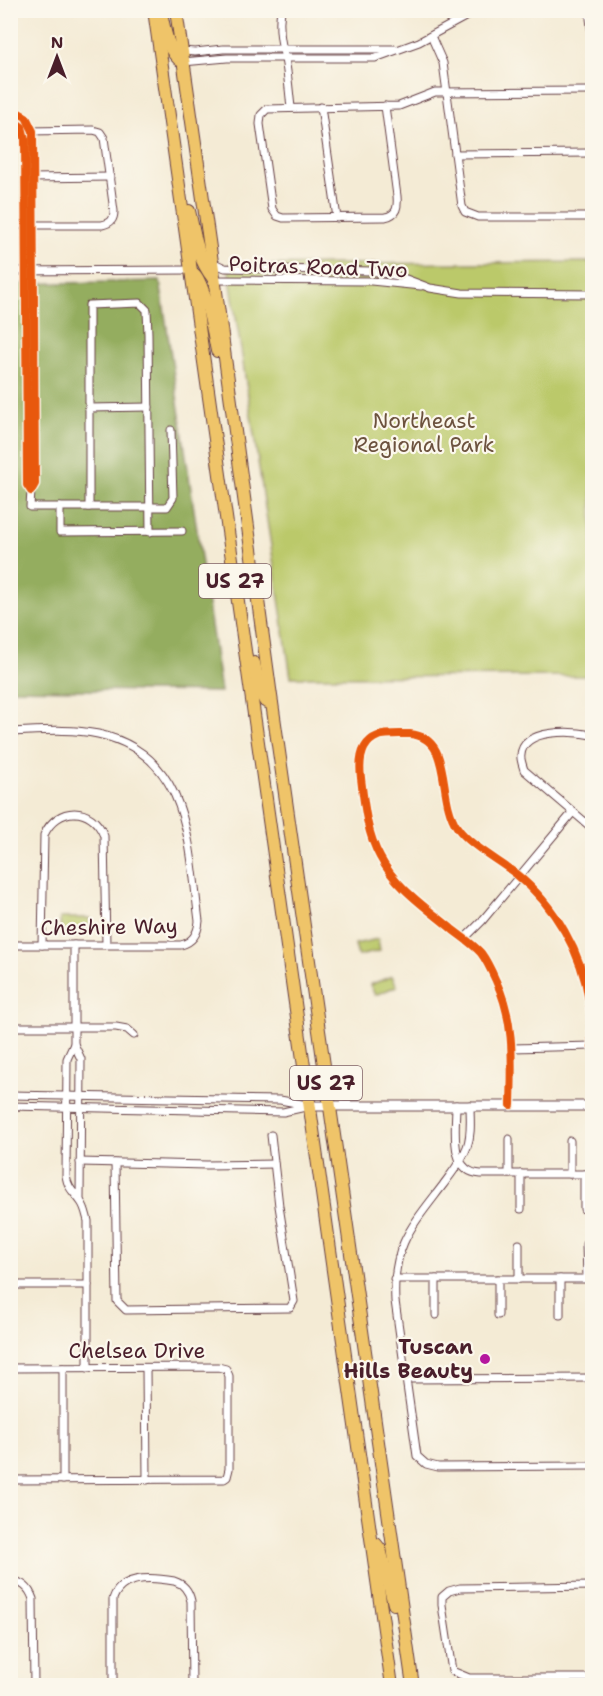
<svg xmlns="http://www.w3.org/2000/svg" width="603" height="1696" font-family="'Shantell Sans',sans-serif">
<rect width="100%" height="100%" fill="#fbf7ec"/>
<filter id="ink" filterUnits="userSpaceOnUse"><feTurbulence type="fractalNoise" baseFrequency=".0167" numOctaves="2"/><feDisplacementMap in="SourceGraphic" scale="12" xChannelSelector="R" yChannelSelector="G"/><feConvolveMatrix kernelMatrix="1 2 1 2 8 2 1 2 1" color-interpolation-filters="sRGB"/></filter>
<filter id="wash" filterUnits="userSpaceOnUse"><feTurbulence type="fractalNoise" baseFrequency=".008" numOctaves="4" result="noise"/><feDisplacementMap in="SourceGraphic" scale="24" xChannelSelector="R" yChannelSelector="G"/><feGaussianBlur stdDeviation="1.35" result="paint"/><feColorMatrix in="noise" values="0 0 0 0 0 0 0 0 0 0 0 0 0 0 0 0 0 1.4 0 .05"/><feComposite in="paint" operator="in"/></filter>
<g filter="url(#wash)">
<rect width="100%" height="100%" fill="#f4ebd5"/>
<!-- green -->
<g fill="#bbc96b" stroke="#82744b" stroke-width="1.5">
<polygon points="592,262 592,676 291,677 228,265"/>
<polygon points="60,918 90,918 90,933 61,933"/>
<polygon points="378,939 380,951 358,956 355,944"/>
<polygon points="392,976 397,986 375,995 370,985"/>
</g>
<!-- forest -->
<polygon fill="#94ad5f" stroke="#6f6645" stroke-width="1.5" points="160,281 221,692 11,689 10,284"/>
</g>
<g filter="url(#ink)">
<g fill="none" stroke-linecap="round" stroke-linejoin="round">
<!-- minor casing -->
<g stroke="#643e44" stroke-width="9">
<g id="minor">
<path d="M281,10C278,28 281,42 285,59C288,74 289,91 291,107"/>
<polyline points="589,10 592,35"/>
<polyline points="431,36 443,63 462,206 465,212 478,217 592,217"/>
<polyline points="182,51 195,52 223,49 394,49"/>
<polyline points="183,62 227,58 375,58 419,42 478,10"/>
<path d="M385,106L397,196C398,207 397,215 385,217L283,218L277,216L272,209L260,124L261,115L267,109L399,106L435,92L592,91"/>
<polyline points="321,107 337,218"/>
<polyline points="10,108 26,117 33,131 35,484 31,491 27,485 25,139 22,127 10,118"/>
<polyline points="455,154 592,153"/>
<polyline points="30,178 110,177"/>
<path d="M10,225H102C111,223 114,220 114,211L104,138L100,132L93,130L29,131"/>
<polyline points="212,262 225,268 372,271 398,276 430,288 462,293 592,294"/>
<polyline points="10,271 191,270"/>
<polyline points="215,280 371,281 421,286"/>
<polyline points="89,408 149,407"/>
<polyline points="31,491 30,507 167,507 173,498 171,430"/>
<polyline points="60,507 60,532 182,531"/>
<polyline points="89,507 89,305 140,303 147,310 148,334 150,532"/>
<path d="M10,732C39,731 70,728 98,734C191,754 189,847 199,921C198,933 193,942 181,945H10"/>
<path d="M592,735C573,731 523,728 521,755C520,759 523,766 524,770L592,828"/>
<polyline points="464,939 482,921 573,812"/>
<path d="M42,945L44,835C57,806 92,805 104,836L106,945"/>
<polyline points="74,945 74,1044 81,1059 80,1199"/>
<polyline points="10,1027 116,1027 127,1029 134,1035"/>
<path d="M74,1044L67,1059L66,1176C68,1189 74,1192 81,1202C85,1207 86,1214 88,1221V1368"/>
<polyline points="513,1048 592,1046"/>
<polyline points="10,1095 280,1100 307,1105"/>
<path d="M456,1105C456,1128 448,1172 481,1174H592"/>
<path d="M470,1105C470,1119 472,1134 467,1147C462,1161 451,1174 443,1185C411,1227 392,1246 395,1301L417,1456L426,1464L438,1467L592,1466"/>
<path d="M511,1105C512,1063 515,1021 496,981C492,972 487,961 481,953C473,944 462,937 453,930C427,908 396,888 380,857C367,834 364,804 361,778C359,762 360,743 378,736C387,733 400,734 410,734C454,738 436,796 457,827C469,845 498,860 516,874C555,905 582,953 589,1001C592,1016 591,1031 592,1046"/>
<polyline points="10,1106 283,1112 310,1106"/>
<polyline points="80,1162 207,1165 274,1164"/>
<polyline points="115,1163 117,1301 126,1310 290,1308 294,1301 279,1206 271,1135"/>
<polyline points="509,1174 509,1139"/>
<polyline points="570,1174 570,1141"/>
<polyline points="584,1174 584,1209"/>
<polyline points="521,1209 521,1174"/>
<polyline points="586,1244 587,1279"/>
<polyline points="394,1279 592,1279"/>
<polyline points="498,1279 498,1315"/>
<polyline points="519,1279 519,1244"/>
<polyline points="560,1279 560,1315"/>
<polyline points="10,1285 88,1285"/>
<polyline points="436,1315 436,1279"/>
<polyline points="10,1368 218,1367 226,1369 229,1376 229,1469 227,1477 224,1479 10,1480"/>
<polyline points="63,1368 63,1480"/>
<polyline points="146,1368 147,1480"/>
<polyline points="406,1379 592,1378"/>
<path d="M10,1580C22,1582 29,1587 33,1599L34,1686"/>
<polyline points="592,1586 460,1588 449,1591 442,1597 442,1605 452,1671 469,1678 592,1678"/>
<path d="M113,1686V1599C121,1574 153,1577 174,1581C184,1584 189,1591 191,1601L192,1686"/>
</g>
</g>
<!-- tertiary casing -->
<g stroke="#643e44" stroke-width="11">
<polyline id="tertiary" points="310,1106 592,1106"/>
</g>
<!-- trunk casing -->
<g stroke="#643e44" stroke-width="14">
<g id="trunk">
<polyline points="154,10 392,1686"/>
<polyline points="176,10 212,262 270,689 413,1686"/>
<path d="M161,12C164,28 168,54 183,62"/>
<path d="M189,211C195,236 197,258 213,278"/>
<path d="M194,274C205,284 214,335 217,351"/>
<polyline points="254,663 260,691 265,701 272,704"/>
<polyline points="376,1544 380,1549 394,1604"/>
</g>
</g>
<!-- minor -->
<use href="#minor" stroke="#fff" stroke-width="7"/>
<!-- tertiary -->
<use href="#tertiary" stroke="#fff" stroke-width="9"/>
<!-- trunk -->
<use href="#trunk" stroke="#efc469" stroke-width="12"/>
<!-- cycleway casing -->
<g stroke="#fbf7ec" stroke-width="11">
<g id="cycleway">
<polyline points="10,108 26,117 33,131 35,484 31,491 27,485 25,139 22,127 10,118"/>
<path d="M511,1105C512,1063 515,1021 496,981C492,972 487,961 481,953C473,944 462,937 453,930C427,908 396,888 380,857C367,834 364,804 361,778C359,762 360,743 378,736C387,733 400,734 410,734C454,738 436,796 457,827C469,845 498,860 516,874C555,905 582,953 589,1001C592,1016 591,1031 592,1046"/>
</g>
</g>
<!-- cycleway -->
<use href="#cycleway" stroke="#e8590c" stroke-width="8"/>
</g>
</g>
<!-- markers -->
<circle fill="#b5179e" stroke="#fbf7ec" stroke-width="2" cx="485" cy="1359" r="6"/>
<g text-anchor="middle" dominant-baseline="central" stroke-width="4.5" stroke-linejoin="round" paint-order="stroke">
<!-- shield labels -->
<g fill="#fbf7ec" stroke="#7f6065" stroke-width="1.5">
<rect x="199" y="564" width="72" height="34" rx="4.5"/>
<rect x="290" y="1066" width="72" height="34" rx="4.5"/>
</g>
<g font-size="20" font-weight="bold" fill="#4a1f2b">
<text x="235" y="581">US 27</text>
<text x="326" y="1083">US 27</text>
</g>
<!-- street labels -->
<g font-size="21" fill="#4a1f2b" stroke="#fbf7ec">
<text transform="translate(318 267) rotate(2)">Poitras Road Two</text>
<text transform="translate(109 927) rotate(-1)">Cheshire Way</text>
<text x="137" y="1351">Chelsea Drive</text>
</g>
<!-- park labels -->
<g font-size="21" fill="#6c523e" stroke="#fbf7ec">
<text x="424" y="421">Northeast<tspan x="424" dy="24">Regional Park</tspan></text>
</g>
<!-- poi labels -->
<g font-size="21" font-weight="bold" fill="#4a1f2b" stroke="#fbf7ec" text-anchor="end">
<text x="473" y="1347">Tuscan<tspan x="473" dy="24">Hills Beauty</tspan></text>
</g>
</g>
<!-- margin -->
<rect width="603" height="1696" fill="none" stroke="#fbf7ec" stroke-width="36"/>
<!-- north arrow -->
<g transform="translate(57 57)" stroke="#fbf7ec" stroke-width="4.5" paint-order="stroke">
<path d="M0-4.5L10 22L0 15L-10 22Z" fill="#4a1f2b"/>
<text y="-9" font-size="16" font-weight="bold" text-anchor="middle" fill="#4a1f2b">N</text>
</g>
</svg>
